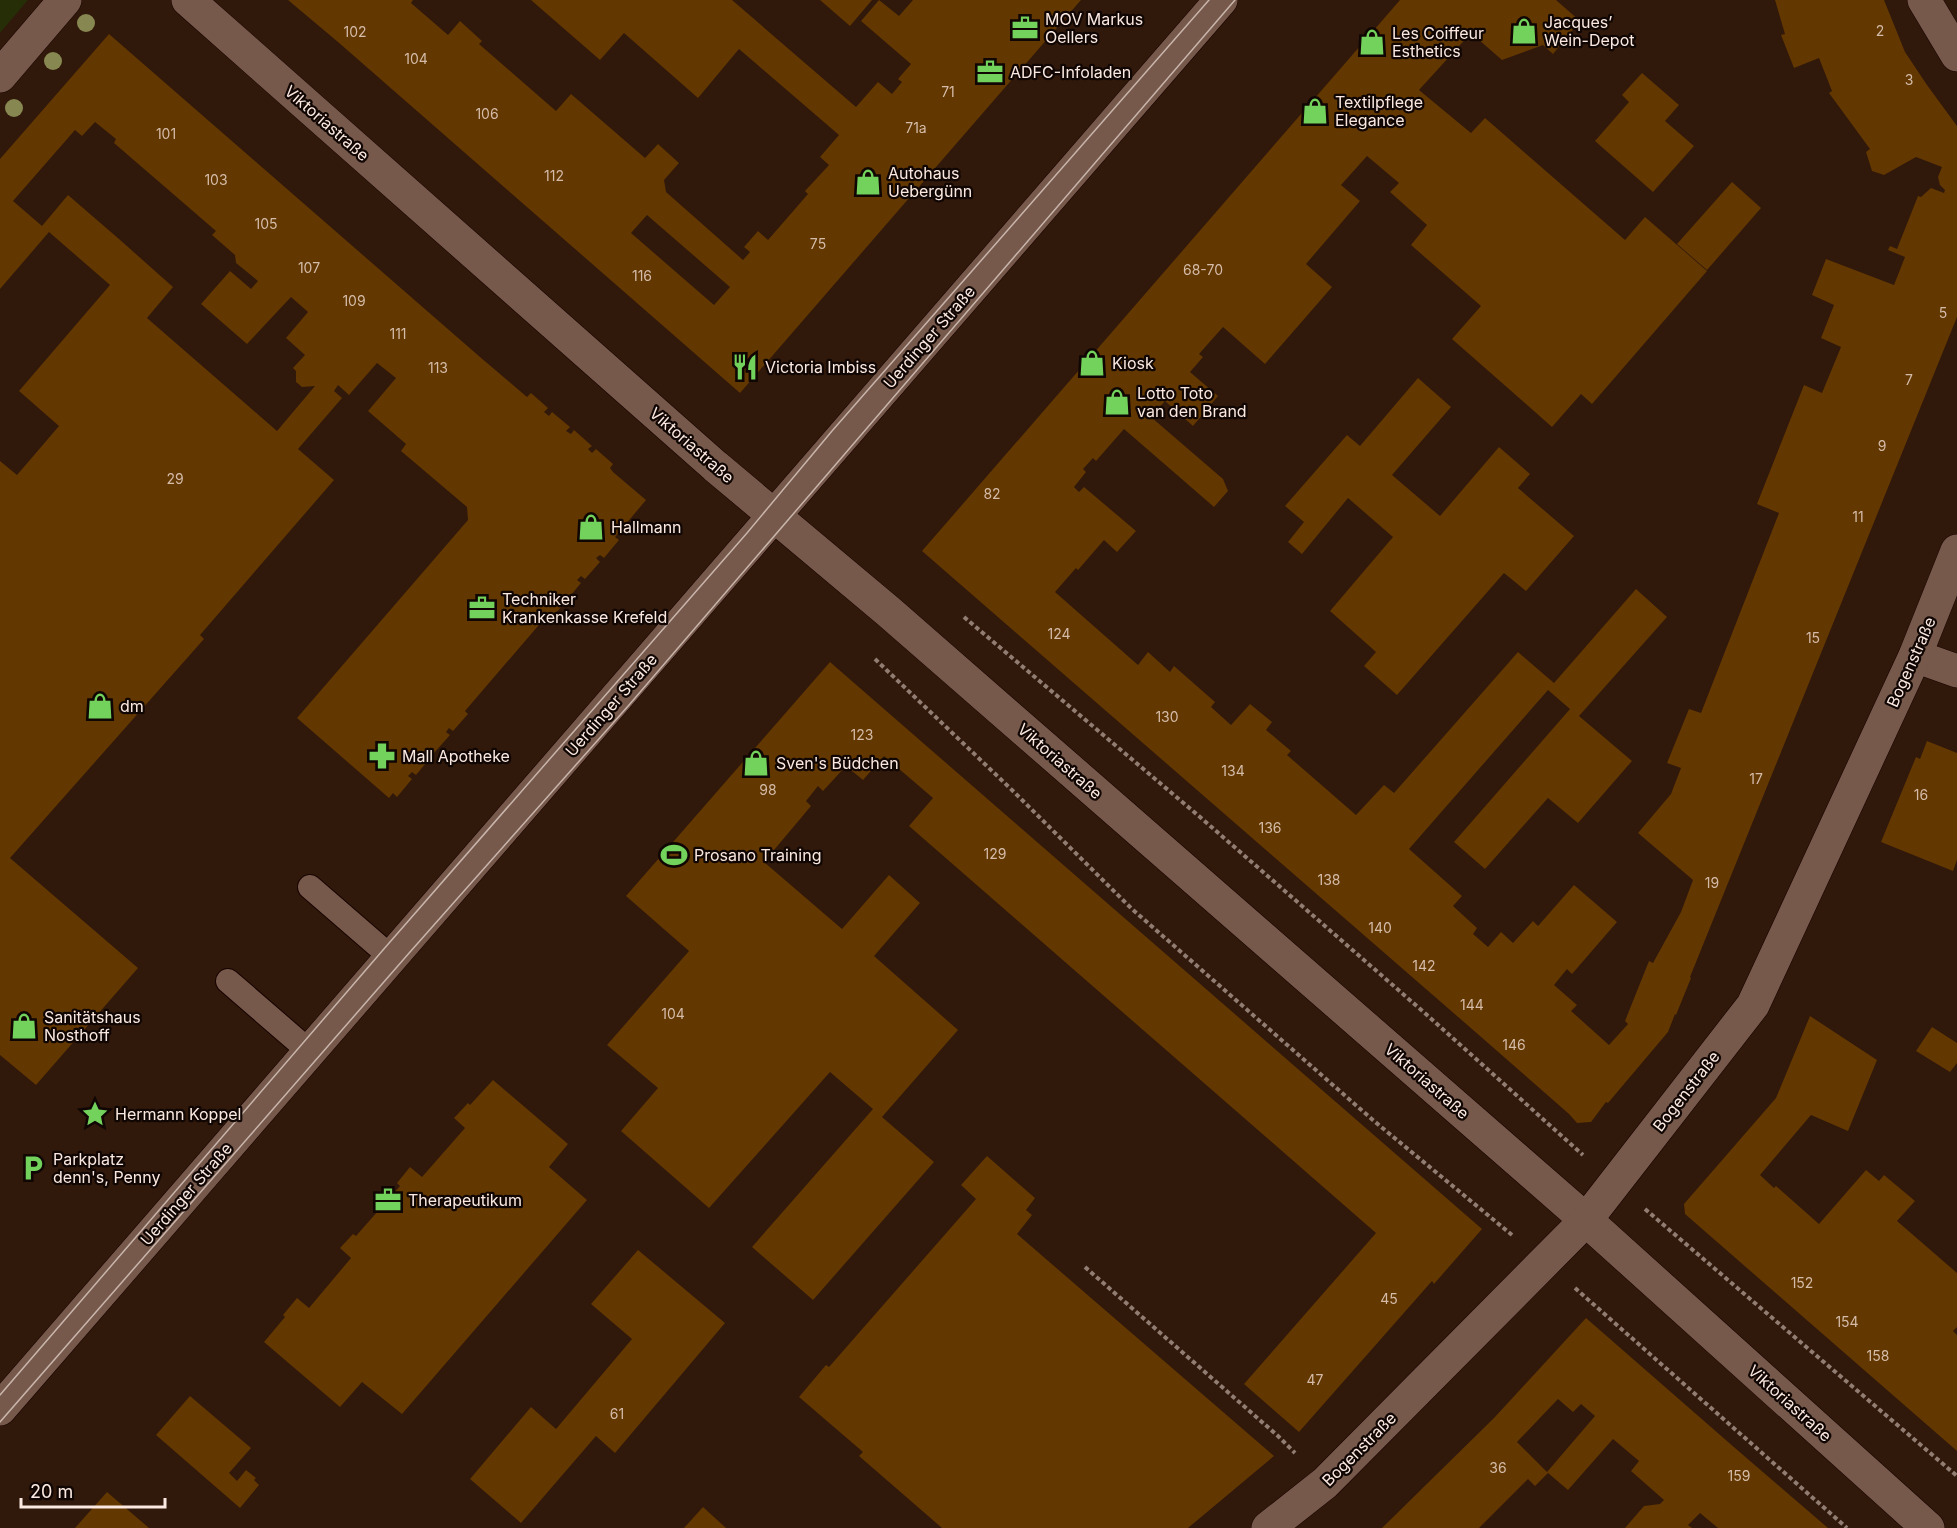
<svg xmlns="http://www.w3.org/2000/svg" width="1957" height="1528" font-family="Inter,sans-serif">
<rect width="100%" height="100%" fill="#30180b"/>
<!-- green -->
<polygon fill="#262e07" points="0,0 28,0 0,33"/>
<!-- building -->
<g fill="#623700" fill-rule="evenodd">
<path d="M288,0H413L411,3L448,35L460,21L482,41L479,44L556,111L571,94L645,158L658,144L679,163L664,180L666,192L743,260L750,252L744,247L758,231L768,240L808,194L805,191L829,165L820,157L839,135L739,49L698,98L624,33L600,60L531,0H732L856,107L878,82L892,94L902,82L898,79L911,64L861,21L879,0L899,16L913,0H1081L740,393L338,42ZM647,215L730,287L714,305L631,233Z"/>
<polygon points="820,0 872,0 850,26"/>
<polygon points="1400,0 1556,0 1580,21 1553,54 1543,45 1502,60 1471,33 1419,90 1471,133 1485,118 1625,240 1645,217 1707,271 1592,404 1581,394 1552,427 1452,339 1481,306 1411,245 1427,225 1390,192 1399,183 1367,156 1341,185 1360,201 1306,264 1332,287 1265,364 1223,327 1199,354 1203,357 1190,372 1218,396 1193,426 1165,401 1151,417 1223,479 1228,491 1214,507 1124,429 1096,461 1093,458 1083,469 1086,472 1074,487 1079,492 1084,487 1136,531 1117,552 1104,540 1078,570 1076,568 1055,592 1138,665 1148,652 1170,672 1174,666 1215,702 1211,707 1231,725 1250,704 1272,722 1266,730 1291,751 1287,755 1356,815 1384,785 1394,793 1518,652 1554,683 1636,589 1667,617 1579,716 1632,761 1578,823 1548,798 1485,869 1454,842 1570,709 1548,690 1409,849 1462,896 1453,906 1477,928 1473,934 1488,947 1501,932 1513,943 1533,921 1538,926 1574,885 1617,922 1572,974 1567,969 1554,985 1577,1005 1571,1011 1609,1045 1628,1024 1625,1021 1649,961 1653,963 1681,912 1693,880 1638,833 1671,794 1681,768 1667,763 1689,709 1701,713 1779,513 1757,504 1804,385 1822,393 1841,347 1821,338 1834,305 1812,295 1826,259 1894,285 1905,257 1888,250 1890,246 1897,249 1918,196 1921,197 1931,188 1944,193 1945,190 1940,185 1938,177 1942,167 1916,157 1884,175 1872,171 1866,152 1870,149 1829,93 1832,91 1819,58 1794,68 1781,35 1785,34 1775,0 1884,0 1905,52 1927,85 1957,126 1957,317 1690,977 1691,978 1676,1015 1675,1014 1668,1032 1608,1103 1606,1102 1591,1122 1577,1123 1569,1114 1480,1036 922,551"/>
<path d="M109,34L480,357L527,397L531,393L548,408L544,412L549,416L552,412L570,427L566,431L571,434L574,430L592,446L588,449L592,453L596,449L613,464L610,468L613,472L646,500L615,537L619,540L604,558L600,555L596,558L600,562L585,579L581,576L577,580L581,583L566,601L562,598L558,602L563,605L547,623L544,619L465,711L468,714L453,731L449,728L446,732L450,735L434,753L430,750L427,754L431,757L416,775L412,772L408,776L412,779L397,797L393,793L389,798L297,718L468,520L467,507L401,451L406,444L368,411L396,378L377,363L349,395L338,385L334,391L342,398L298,449L334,480L200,635L204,639L10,858L138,968L36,1085L0,1055V461L17,475L59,426L19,391L110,285L49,232L0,289V159ZM95,122L116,139L114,143L216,231L212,235L235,255L236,263L258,281L251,289L230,271L201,304L247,344L291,297L308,312L286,338L305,355L293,368L296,371V382L302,387L315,386L277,431L147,318L173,287L119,239L68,195L42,226L13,201L75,130L82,136Z"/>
<polygon points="1642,73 1679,105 1665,121 1694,146 1653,192 1595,141 1629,102 1622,95"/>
<polygon points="1732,182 1761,208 1707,270 1677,244"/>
<polygon points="1418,378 1451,407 1392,475 1440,516 1499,447 1530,474 1518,488 1574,536 1526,591 1504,573 1397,695 1364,666 1376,652 1330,611 1393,537 1348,498 1302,554 1288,542 1304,522 1285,506 1347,435 1360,446"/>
<polygon points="830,662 1482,1229 1434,1284 1432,1281 1299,1432 1244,1384 1376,1233 909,826 933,798 884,756 863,780 846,766 823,791 818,786 806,801 811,806 764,862 842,929 889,875 920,903 874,956 958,1030 882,1117 934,1162 813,1300 752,1247 873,1109 830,1072 709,1208 621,1131 658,1088 607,1045 689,951 626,896"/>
<polygon points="1927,741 1957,753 1957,860 1953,871 1881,842 1916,757 1920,759"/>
<polygon points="1810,1016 1877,1060 1848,1131 1811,1115 1760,1175 1774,1188 1776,1186 1819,1224 1866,1170 1879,1181 1884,1175 1915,1201 1897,1221 1957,1273 1957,1327 1953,1331 1957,1335 1957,1451 1685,1214 1684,1204 1776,1098"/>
<polygon points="1932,1027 1957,1043 1957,1063 1950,1072 1916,1051"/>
<polygon points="493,1080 568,1144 549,1167 587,1200 402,1414 362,1382 340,1407 264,1342 285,1317 283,1315 297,1298 309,1308 351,1258 340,1248 353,1234 356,1236 400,1186 397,1183 410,1167 422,1177 465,1128 454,1118 468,1103 470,1105"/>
<polygon points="987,1156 1035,1198 1026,1210 1032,1215 1017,1234 1274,1456 1188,1528 942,1528 859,1456 863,1452 799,1397 826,1365 829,1367 976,1199 961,1185"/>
<polygon points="638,1250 725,1323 615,1453 596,1436 521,1523 470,1479 531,1407 556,1429 632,1339 591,1304"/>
<path d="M1586,1318L1735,1448L1828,1528H1718L1700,1513L1688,1525L1692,1528H1625L1644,1506L1660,1504L1664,1500L1631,1471L1639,1461L1613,1439L1568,1490L1548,1473L1535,1486L1528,1479L1479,1528H1382L1494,1418ZM1558,1399L1573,1412L1581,1404L1595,1416L1547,1472L1517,1442Z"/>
<polygon points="190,1396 251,1448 229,1473 237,1481 246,1470 256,1478 254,1480 259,1485 240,1508 156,1435"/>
<polygon points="107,1492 149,1528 75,1528"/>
<polygon points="703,1507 726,1528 684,1528"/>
</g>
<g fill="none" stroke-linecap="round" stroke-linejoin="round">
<!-- service casing -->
<g stroke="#170300" stroke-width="26">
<g id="service">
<polyline points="310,887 392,958"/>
<polyline points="228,981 310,1052"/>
</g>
</g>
<!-- minor casing -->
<g stroke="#170300" stroke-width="34">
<g id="minor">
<polyline points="188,0 715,466 889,612 1586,1220 1928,1528"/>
<polyline points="1924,0 1957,55"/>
<polyline points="0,76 65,0"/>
<polyline points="1915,656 1957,671"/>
<polyline points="1268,1528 1325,1483 1586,1220 1753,1005 1915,656 1957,551"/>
</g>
</g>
<!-- secondary casing -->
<g stroke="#170300" stroke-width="34">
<polyline id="secondary" points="0,1409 1221,0"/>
</g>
<!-- path -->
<g stroke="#927d73" stroke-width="4" stroke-dasharray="4.5 3" stroke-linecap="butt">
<polyline points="964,617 1200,817 1427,1015 1583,1155"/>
<polyline points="875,659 1013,791 1132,909 1374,1121 1512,1235"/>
<polyline points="1645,1209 1957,1476"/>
<polyline points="1085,1267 1278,1436 1295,1453"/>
<polyline points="1575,1288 1847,1528"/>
</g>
<!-- service -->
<use href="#service" stroke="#76594b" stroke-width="24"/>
<!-- minor -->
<use href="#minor" stroke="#76594b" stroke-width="33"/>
<!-- secondary -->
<use href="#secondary" stroke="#76594b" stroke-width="33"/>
<!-- tram -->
<g stroke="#c9b5ac" stroke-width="1.5">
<polyline points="0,1395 383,950 747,533 832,431 1209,0"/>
<polyline points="0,1422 410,952 629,705 1235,0"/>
</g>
</g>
<!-- trees -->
<g fill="#878851">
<circle cx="86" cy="23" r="9"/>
<circle cx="53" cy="61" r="9"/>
<circle cx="14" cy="108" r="9"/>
</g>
<!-- icons -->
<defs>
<g id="office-bare" transform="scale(2.07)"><path d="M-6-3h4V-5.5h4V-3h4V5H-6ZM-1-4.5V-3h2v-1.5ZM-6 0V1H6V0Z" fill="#73d25c" stroke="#100603" stroke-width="2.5" paint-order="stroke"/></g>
<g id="shop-bare" transform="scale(2.07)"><path d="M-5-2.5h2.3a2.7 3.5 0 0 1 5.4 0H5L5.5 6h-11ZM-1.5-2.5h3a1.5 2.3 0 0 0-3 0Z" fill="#73d25c" stroke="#100603" stroke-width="2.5" paint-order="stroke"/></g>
<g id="restaurant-bare" transform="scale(2.07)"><path d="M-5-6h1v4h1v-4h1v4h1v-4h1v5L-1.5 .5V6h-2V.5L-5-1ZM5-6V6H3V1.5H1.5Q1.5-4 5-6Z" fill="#73d25c" stroke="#100603" stroke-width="2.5" paint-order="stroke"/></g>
<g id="pharmacy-bare" transform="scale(2.07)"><path d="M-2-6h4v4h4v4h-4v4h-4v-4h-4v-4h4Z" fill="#73d25c" stroke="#100603" stroke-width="2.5" paint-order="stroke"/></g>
<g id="stadium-bare" transform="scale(2.07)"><path d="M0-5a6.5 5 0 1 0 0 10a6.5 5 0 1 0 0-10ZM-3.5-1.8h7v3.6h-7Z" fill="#73d25c" stroke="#100603" stroke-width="2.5" paint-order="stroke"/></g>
<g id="sight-bare" transform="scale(2.07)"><path d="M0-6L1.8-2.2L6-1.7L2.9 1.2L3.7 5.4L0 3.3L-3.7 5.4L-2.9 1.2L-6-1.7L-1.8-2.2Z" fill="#73d25c" stroke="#100603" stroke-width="2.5" paint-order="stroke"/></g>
<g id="parking-bare" transform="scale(2.07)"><path d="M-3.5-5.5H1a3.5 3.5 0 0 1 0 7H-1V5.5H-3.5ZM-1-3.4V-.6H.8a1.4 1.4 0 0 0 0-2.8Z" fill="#73d25c" stroke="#100603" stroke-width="2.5" paint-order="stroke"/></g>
</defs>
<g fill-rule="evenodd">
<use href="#office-bare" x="1025" y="28"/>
<use href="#shop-bare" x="1524" y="31"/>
<use href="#shop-bare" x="1372" y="42"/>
<use href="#office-bare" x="990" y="72"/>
<use href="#shop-bare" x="1315" y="111"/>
<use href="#shop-bare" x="868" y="182"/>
<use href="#shop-bare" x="1092" y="363"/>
<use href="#restaurant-bare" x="745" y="367"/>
<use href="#shop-bare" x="1117" y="402"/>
<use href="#shop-bare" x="591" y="527"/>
<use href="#office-bare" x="482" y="608"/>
<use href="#shop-bare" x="100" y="706"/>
<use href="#pharmacy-bare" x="382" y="756"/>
<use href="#shop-bare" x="756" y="763"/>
<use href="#stadium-bare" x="674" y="855"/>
<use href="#shop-bare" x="24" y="1026"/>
<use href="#sight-bare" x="95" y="1114"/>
<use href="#parking-bare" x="33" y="1168"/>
<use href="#office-bare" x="388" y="1200"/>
</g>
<g text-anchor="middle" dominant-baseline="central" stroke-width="4.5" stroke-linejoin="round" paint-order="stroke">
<!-- number labels -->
<g font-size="14" fill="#d5bca9">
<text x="1880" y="30">2</text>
<text x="355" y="31">102</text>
<text x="416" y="58">104</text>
<text x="1909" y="79">3</text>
<text x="948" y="91">71</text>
<text x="487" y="113">106</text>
<text x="916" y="127">71a</text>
<text x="166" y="133">101</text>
<text x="554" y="175">112</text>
<text x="216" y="179">103</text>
<text x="266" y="223">105</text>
<text x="818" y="243">75</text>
<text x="309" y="267">107</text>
<text x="1203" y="269">68-70</text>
<text x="642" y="275">116</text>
<text x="354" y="300">109</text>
<text x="1943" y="312">5</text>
<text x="398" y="333">111</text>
<text x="438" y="367">113</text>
<text x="1909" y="379">7</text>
<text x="1882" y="445">9</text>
<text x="175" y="478">29</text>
<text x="992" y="493">82</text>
<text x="1858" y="516">11</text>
<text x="1059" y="633">124</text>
<text x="1813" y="637">15</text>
<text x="1167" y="716">130</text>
<text x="862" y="734">123</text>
<text x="1233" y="770">134</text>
<text x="1756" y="778">17</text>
<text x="768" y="789">98</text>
<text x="1921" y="794">16</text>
<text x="1270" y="827">136</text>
<text x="995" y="853">129</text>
<text x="1329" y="879">138</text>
<text x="1712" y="882">19</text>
<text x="1380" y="927">140</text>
<text x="1424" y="965">142</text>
<text x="1472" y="1004">144</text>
<text x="673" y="1013">104</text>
<text x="1514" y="1044">146</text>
<text x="1802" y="1282">152</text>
<text x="1389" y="1298">45</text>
<text x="1847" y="1321">154</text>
<text x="1878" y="1355">158</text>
<text x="1315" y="1379">47</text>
<text x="617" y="1413">61</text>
<text x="1498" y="1467">36</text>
<text x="1739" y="1475">159</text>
</g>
<!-- poi labels -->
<g font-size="16" fill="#fbe9e1" stroke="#100603" text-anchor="start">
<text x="1045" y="19">MOV Markus<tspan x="1045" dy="18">Oellers</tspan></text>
<text x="1544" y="22">Jacques’<tspan x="1544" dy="18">Wein-Depot</tspan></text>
<text x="1392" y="33">Les Coiffeur<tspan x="1392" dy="18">Esthetics</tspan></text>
<text x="1010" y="72">ADFC-Infoladen</text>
<text x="1335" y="102">Textilpflege<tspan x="1335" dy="18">Elegance</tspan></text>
<text x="888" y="173">Autohaus<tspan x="888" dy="18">Uebergünn</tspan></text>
<text x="1112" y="363">Kiosk</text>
<text x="765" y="367">Victoria Imbiss</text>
<text x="1137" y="393">Lotto Toto<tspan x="1137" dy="18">van den Brand</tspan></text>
<text x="611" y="527">Hallmann</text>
<text x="502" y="599">Techniker<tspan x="502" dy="18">Krankenkasse Krefeld</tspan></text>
<text x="120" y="706">dm</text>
<text x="402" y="756">Mall Apotheke</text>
<text x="776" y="763">Sven's Büdchen</text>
<text x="694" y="855">Prosano Training</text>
<text x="44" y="1017">Sanitätshaus<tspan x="44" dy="18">Nosthoff</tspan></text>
<text x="115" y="1114">Hermann Koppel</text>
<text x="53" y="1159">Parkplatz<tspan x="53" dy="18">denn's, Penny</tspan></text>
<text x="408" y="1200">Therapeutikum</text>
</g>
<!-- street labels -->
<g font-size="16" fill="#fbe9e1" stroke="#100603">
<text transform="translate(327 123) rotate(41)">Viktoriastraße</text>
<text transform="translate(929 337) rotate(-49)">Uerdinger Straße</text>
<text transform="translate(692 445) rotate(41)">Viktoriastraße</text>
<text transform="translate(1911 662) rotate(-66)">Bogenstraße</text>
<text transform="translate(611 705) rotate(-49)">Uerdinger Straße</text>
<text transform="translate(1060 761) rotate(41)">Viktoriastraße</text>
<text transform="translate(1427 1081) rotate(41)">Viktoriastraße</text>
<text transform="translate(1686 1091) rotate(-52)">Bogenstraße</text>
<text transform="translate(186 1194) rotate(-49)">Uerdinger Straße</text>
<text transform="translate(1790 1403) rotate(42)">Viktoriastraße</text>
<text transform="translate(1359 1449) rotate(-45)">Bogenstraße</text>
</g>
</g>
<!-- scale -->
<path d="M21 1498v9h144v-9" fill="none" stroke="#fbe9e1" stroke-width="3"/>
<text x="30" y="1498" font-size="18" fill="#fbe9e1" stroke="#100603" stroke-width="4.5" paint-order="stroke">20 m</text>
</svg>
